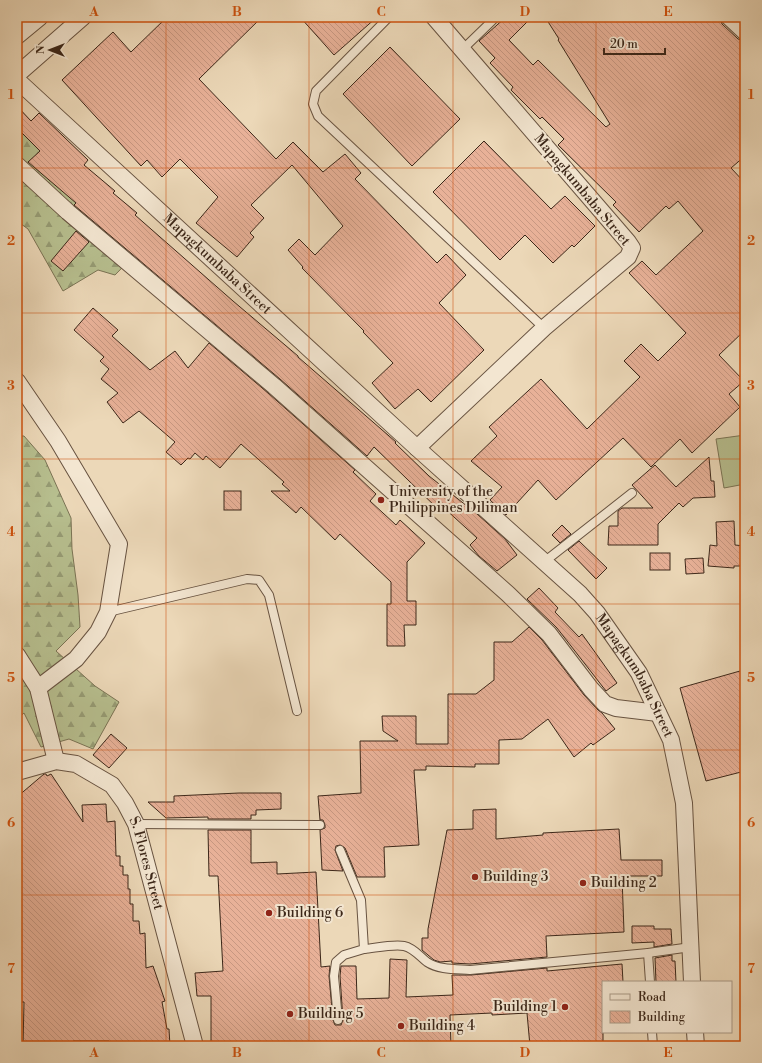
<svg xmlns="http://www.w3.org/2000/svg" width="762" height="1063" font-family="'Libre Bodoni',serif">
<defs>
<pattern id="forest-firs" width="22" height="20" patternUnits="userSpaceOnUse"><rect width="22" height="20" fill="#b7bf8f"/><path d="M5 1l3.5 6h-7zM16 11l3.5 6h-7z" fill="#969b74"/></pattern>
<pattern id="building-back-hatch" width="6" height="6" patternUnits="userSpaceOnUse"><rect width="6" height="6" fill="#e8b198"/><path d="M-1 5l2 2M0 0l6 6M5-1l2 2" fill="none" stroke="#c89882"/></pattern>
</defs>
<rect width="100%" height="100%" fill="#ecd8b8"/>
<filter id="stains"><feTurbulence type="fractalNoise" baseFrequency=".005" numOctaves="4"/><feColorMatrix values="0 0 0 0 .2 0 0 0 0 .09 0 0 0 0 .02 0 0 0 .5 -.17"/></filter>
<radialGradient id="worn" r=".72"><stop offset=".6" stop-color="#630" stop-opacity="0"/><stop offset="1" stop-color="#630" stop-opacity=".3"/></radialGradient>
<!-- forest -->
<g fill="url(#forest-firs)" stroke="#7a7354">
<polygon points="17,120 150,239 115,275 98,270 63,291 28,229 17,221"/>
<polygon points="17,436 24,436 45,460 71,518 72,549 78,595 80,627 56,651 95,686 119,702 93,749 69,739 41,747 24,713 17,719"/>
</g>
<!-- garden -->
<polygon fill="#b7bf8f" stroke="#7a7354" points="745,435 745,484 724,488 716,439"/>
<!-- building -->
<g fill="url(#building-back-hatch)" stroke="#3c2719">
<polygon points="167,17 262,17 199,79 276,159 293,142 323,172 345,154 361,173 355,179 437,263 446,254 466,275 439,303 484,350 431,402 418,389 395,409 372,383 393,363 363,332 364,331 302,268 303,267 288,250 299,239 315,255 343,226 292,165 251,205 264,218 250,233 254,237 237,257 196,223 218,197 180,159 162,177 147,160 141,166 62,80 113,32 131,52"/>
<polygon points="300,17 377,17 334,55"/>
<polygon points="506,17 532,17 509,40 533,65 538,60 606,127 610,124 558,40 559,39 545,17 720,17 722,24 738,39 745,41 745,156 731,168 745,183 745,330 719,355 744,381 729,394 740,407 692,453 680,439 651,467 623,438 556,500 538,480 506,515 490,500 502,487 471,461 497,436 489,427 541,379 587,429 640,377 624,361 641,344 658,361 686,333 629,273 642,261 656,275 703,231 678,201 669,209 666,206 639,232 613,205 616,202 558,145 564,139 542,117 540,119 511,90 513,87 490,63 495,58 479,41"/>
<polygon points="390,47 460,119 412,166 343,94"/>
<polygon points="17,106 31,121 39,113 88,160 84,165 115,191 113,193 137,213 135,215 233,301 298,356 298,357 396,442 395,443 429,476 477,514 505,539 517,555 497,571 479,556 470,545 477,538 443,507 440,511 374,447 367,456 280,379 74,205 76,203 28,162 40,151 17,128"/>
<polygon points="484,141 551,209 565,196 595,226 574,247 572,245 553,263 525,235 500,260 433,192"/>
<polygon points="76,231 89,242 63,271 51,261"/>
<polygon points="93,308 118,330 112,336 150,370 175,351 188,368 209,343 268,393 355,470 353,472 376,494 370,501 396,525 400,520 425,543 407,562 407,601 416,601 416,625 404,625 405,646 387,646 387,604 391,604 391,582 340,534 335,540 301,507 296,513 271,491 290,491 282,484 284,482 241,444 220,468 206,456 203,460 195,453 190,459 188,458 181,465 166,452 175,442 139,411 123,423 107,402 118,393 101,379 109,369 100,361 104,357 74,330"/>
<polygon points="709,457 711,481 714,481 715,497 693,498 683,507 679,503 658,524 658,545 608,545 609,526 618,526 618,511 622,508 653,508 632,485 655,465 676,487"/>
<rect x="224" y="491" width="17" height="19"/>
<polygon points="734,521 735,545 745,546 745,566 734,566 734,568 708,566 710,545 717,546 716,522"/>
<polygon points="562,525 571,534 560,543 552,535"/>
<polygon points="579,541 607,568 596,579 568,550"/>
<rect x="650" y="553" width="20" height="17"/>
<polygon points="703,558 704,573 686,574 685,559"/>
<polygon points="539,588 558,608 555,612 579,637 582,634 617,683 606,691 557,628 527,599"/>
<polygon points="529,627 542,640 584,695 598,710 602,713 615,729 593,745 591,743 574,757 548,719 522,739 499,740 499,764 475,764 475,767 426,766 426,770 414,770 419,845 384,847 385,877 357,877 345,848 340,845 336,846 335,850 343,871 322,870 320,830 325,828 325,825 323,820 320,820 318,796 361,793 360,741 398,741 383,731 382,716 416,716 416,744 448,744 448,694 476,694 494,680 494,642 512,642"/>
<polygon points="740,671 745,690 745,771 706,781 680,688"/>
<polygon points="111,734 127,748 109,768 93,755"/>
<polygon points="44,774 46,774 47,776 51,774 83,822 82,805 106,804 107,822 115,821 116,856 120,856 120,866 123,866 123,875 128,875 128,889 130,889 130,904 133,904 133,921 139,921 140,934 145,933 146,968 153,966 165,1001 162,1002 167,1029 169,1029 170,1046 110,1046 109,1041 73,1041 73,1046 23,1046 24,1002 17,1002 17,797"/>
<polygon points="239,793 281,793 281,809 256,810 256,815 251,815 251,819 208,819 208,817 166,818 148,802 174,802 174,796"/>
<polygon points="496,809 496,839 543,835 543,833 619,829 621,860 662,860 662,876 622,876 624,932 546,936 547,957 470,964 452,963 452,961 440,962 434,960 422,950 422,938 428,938 428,929 447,830 473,829 473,810"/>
<polygon points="208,830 251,830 251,863 277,862 277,874 316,872 321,967 330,966 329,976 333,1020 335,1025 341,1025 343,1020 340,976 341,966 356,966 357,999 389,998 390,959 407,960 406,997 453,995 452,975 471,975 547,968 547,971 622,964 623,982 603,982 603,1046 530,1046 527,1013 492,1015 492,1013 450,1015 451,1046 255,1046 255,1043 211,1044 211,996 197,996 195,973 223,971 218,876 209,876"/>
<polygon points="632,926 654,926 654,929 671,929 672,944 654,947 654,942 632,943"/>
<polygon points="672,955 672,961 675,961 676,982 656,982 655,958"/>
</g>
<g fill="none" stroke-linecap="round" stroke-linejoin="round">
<!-- lane casing -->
<g stroke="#685341" stroke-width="10">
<g id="lane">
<polyline points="389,17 316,91 313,104 318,116 544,328"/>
<polyline points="462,50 496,17"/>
<polyline points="544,562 632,493"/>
<polyline points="108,612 247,579 259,580 269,595 297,711"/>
<polyline points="136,824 320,825"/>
<path d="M364,949C375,948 393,944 404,946C414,948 420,957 427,962C439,970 456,969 470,970L648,953L691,947"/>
<polyline points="648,953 650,982"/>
<polyline points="338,1020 334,976 336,962 344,955 364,949 361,900 340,850"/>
<polyline points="652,1032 653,1046"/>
</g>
</g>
<!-- street casing -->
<g stroke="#685341" stroke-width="18">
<g id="street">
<polyline points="729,17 745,32"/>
<polyline points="17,36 40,17"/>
<polyline points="17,77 19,73 83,17"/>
<path id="s1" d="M17,80L417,448L580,594L597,613L639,673L671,740L684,803L692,982"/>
<polyline points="17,165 68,212 274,386 508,594 549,634 591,689 605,704 616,708 658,713"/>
<polyline points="17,381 58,441 119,544 108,612 98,632 76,659 38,688"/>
<polyline points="417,448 544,328 628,257 632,248 628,242 434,17"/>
<polyline points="17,655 38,688 56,761"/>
<path id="s2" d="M17,772L56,761L76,764L112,785L125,803L136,824L195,1046"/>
<polyline points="695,1032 696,1046"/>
</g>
</g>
<!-- lane -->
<use href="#lane" stroke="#f3e6d1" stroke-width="8"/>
<!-- street -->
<use href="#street" stroke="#f3e6d1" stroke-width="16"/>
</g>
<!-- grid -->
<path fill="none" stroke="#ce520e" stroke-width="1" stroke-opacity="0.55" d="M166,17V1046M309,17V1046M453,17V1046M596,17V1046M17,168H745M17,313H745M17,459H745M17,604H745M17,750H745M17,895H745"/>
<!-- markers -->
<g fill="#8f2418" stroke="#f3e6d1" stroke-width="1.5">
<circle cx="381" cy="500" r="4"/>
<circle cx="475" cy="877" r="4"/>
<circle cx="583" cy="883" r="4"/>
<circle cx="269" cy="913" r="4"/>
<circle cx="565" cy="1007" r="4"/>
<circle cx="290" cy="1014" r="4"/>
<circle cx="401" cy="1026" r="4"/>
</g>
<g text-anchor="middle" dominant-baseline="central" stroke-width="4" stroke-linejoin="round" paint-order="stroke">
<!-- street labels -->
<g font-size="14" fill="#3c2719" stroke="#f3e6d1">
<text transform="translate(582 190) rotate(50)">Mapagkumbaba Street</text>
<text stroke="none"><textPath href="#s1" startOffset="272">Mapagkumbaba Street</textPath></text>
<text stroke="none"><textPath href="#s1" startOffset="861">Mapagkumbaba Street</textPath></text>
<text stroke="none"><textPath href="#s2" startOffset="189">S. Flores Street</textPath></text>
</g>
<!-- poi labels -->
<g font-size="14" fill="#3c2719" stroke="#f3e6d1" text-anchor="start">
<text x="389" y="492">University of the<tspan x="389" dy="16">Philippines Diliman</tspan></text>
<text x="483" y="877">Building 3</text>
<text x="591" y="883">Building 2</text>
<text x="277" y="913">Building 6</text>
<text x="557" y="1007" text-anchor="end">Building 1</text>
<text x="298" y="1014">Building 5</text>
<text x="409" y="1026">Building 4</text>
</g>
</g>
<!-- margin -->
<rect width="762" height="1063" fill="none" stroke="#ecd8b8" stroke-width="44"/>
<!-- legend -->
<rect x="602" y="981" width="130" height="52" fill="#f3e6d1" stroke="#aa9a87"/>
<rect x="610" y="994" width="20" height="6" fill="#f3e6d1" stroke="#aa9a87"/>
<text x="638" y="1001" font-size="12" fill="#3c2719">Road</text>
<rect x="610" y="1011" width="20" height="12" fill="url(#building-back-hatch)" stroke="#aa9a87"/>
<text x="638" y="1021" font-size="12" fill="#3c2719">Building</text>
<!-- north arrow -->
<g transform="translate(50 50) rotate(270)" stroke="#f3e6d1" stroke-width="3" paint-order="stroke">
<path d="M0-3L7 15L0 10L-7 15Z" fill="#3c2719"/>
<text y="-6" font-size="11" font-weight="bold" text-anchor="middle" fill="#3c2719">N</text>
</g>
<!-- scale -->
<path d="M604 48v6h61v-6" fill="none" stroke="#3c2719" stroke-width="2"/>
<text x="610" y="48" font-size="12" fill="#3c2719" stroke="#f3e6d1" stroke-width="3" paint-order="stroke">20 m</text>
<rect x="22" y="22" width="718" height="1019" fill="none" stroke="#ce520e" stroke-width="1.5"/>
<g font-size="13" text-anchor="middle" font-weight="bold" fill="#ce520e">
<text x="94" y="16">A</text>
<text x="237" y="16">B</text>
<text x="381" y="16">C</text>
<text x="525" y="16">D</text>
<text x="668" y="16">E</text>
<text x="11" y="99">1</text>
<text x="751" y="99">1</text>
<text x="11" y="245">2</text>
<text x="751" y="245">2</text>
<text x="11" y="390">3</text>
<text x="751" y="390">3</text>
<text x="11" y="536">4</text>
<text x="751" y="536">4</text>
<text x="11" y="682">5</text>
<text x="751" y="682">5</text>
<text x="11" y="827">6</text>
<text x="751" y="827">6</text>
<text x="11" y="973">7</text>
<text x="751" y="973">7</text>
<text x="94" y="1057">A</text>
<text x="237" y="1057">B</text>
<text x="381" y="1057">C</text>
<text x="525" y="1057">D</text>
<text x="668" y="1057">E</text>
</g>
<rect width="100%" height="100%" filter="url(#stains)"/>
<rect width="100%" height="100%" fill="url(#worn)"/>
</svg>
